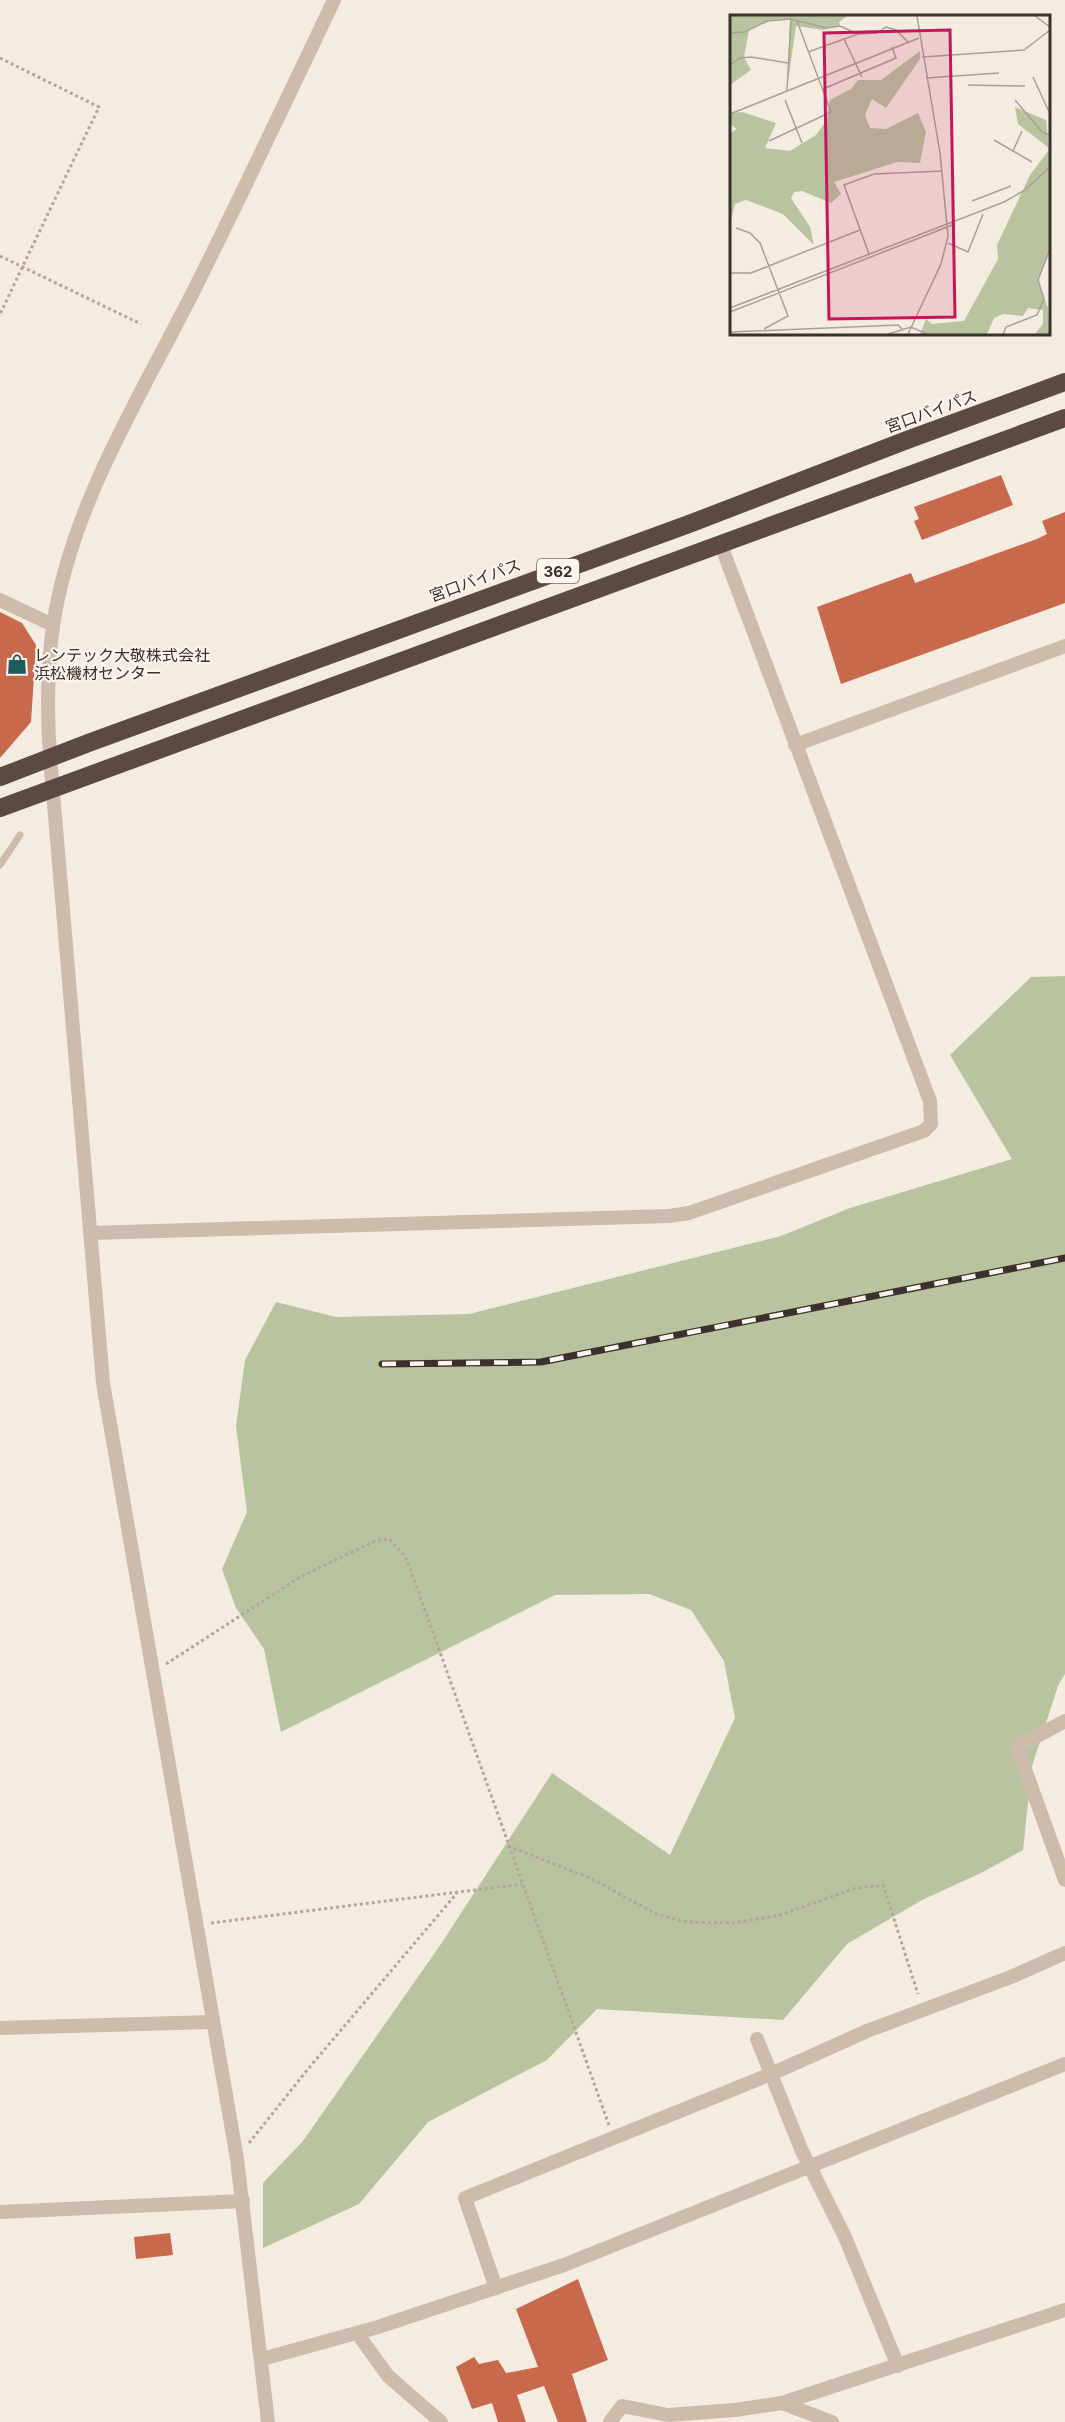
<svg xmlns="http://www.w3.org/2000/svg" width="1065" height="2422" font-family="Inter,'Noto Sans JP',sans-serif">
<rect width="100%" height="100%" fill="#f4ebe1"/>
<!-- green -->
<polygon fill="#b8c4a0" points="1065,976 1065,1674 1058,1686 1032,1766 1023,1850 981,1873 922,1900 847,1944 783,2020 597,2009 547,2060 428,2122 359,2204 263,2248 263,2183 303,2141 441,1944 552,1773 670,1855 735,1718 724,1661 691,1610 649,1594 555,1595 281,1732 264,1649 236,1608 222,1569 247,1512 236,1426 245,1360 276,1302 336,1317 469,1314 781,1236 850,1208 1012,1159 950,1055 1031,977"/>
<!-- building -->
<g fill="#c8694b">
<polygon points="1001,475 1013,505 922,540 914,521 919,519 914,507"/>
<polygon points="1065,512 1065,603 841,684 817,607 911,573 915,583 1037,539 1047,534 1042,521"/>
<polygon points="0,612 22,623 36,645 31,722 0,758"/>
<polygon points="170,2233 173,2255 136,2259 134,2237"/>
<polygon points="578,2279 608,2360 572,2374 587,2422 558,2422 544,2386 517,2395 526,2422 498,2422 492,2403 472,2409 456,2367 474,2357 479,2364 498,2360 506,2373 538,2367 516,2309"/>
</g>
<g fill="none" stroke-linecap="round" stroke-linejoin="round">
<!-- path -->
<g stroke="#b9a596" stroke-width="3" stroke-dasharray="3 3" stroke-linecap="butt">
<polyline points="0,58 99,107 0,314"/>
<polyline points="0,256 141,324"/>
<polyline points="166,1664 300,1577 375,1541 389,1539 405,1556 416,1585 609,2125"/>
<polyline points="508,1846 590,1878 656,1914 687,1922 734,1923 780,1915 856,1888 883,1885 918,1994"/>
<polyline points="211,1923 522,1884"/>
<polyline points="249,2143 308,2069 457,1893"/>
</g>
<!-- lane -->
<polyline stroke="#cdbbac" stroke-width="7" points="0,865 20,835"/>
<!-- street -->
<g stroke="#cdbbac" stroke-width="14">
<polyline points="0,600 53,625"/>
<polyline points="795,745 1065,646"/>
<polyline points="90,1233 669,1216 689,1213 924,1131 931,1124 930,1101 721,545"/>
<polyline points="1065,1721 1017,1747 1065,1880"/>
<polyline points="0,2028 212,2022"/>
<polyline points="757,2039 801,2149 845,2237 898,2366"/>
<polyline points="0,2212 243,2201"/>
<polyline points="496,2288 465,2198 771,2074 867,2031 1011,1977 1065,1953"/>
<polyline points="357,2333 388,2376 441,2422"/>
<polyline points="262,2359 378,2327 564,2265 1065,2064"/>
<polyline points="782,2403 832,2422"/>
<path d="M268,2422L237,2159L103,1383L50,757C47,714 47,670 53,626C71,505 140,398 194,290C242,194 288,97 334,0"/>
<polyline points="610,2422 622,2406 668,2415 735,2410 782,2403 1065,2310"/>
</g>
<!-- highway -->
<g stroke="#5c4a42" stroke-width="18">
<polyline points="0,777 91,742 689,524 907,440 1065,382"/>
<polyline points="0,808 1065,418"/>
</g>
<!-- rail casing -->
<g stroke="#3b302b" stroke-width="7">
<polyline id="rail" points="382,1364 541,1362 1065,1258"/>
</g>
<!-- rail -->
<use href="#rail" stroke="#fbf5ee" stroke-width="4.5" stroke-dasharray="14" stroke-linecap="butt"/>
</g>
<!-- icons -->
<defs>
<g id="shop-bare" transform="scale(1.62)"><path d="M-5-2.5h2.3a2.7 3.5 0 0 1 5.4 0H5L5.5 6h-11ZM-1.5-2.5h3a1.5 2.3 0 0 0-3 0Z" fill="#1f5a5e" stroke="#fbf5ee" stroke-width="2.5" paint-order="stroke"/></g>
</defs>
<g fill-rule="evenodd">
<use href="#shop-bare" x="17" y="664"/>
</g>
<g text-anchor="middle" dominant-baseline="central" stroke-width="4.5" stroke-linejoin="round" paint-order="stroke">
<!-- shield labels -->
<rect fill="#fbf5ee" stroke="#756b66" stroke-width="1.5" x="537" y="559" width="42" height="24" rx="4.5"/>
<g font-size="15" font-weight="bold" fill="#3b302b">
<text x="558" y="571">362</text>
</g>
<!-- street labels -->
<g font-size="16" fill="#3b302b" stroke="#fbf5ee">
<text transform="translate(931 411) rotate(-20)">宮口バイパス</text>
<text transform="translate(475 580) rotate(-20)">宮口バイパス</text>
</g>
<!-- poi labels -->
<g font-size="16" fill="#3b302b" stroke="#fbf5ee" text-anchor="start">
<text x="34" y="655">レンテック大敬株式会社<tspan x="34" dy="18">浜松機材センター</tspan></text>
</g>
</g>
<!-- overview -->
<g transform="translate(730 15)">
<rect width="320" height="320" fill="#f4ebe1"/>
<path d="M0,1H117L109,7L110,11L93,15L66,11L57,74L60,4L40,6L19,15L14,42L21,55L0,70ZM190,36V44L156,93L142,84L135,100L140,113L156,114L188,98L196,117L190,148L167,147L104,167L111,179L101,188L72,176L64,177L61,183L80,212L84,230L53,199L16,185L5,189L0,209V118L7,114L0,109V98L12,97L46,108L35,133L60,136L86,120L97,105L100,85L121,74L128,65H151ZM285,92L316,105L319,133L288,109ZM319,135V236L308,267L318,293L319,319H305L313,309V295L298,293L293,301L273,299L264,303L257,319H190L196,304L202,309L234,306L268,244L267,230L300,160Z" fill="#b8c4a0"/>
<path fill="none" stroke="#aaa098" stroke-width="1.5" d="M305,1L320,12M0,18L15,17L37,6L61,4L96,13L110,11L128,19M114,24L132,62M78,37L128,19L147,18L156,12L166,15L178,27M192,42L294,35L320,15M0,50L10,43L21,42L58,48M303,62L320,99M196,63L269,58M238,70L295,71M93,74L166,43L162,32M57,75L61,4M55,85L72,128M285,85L312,117L320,120M0,99L189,23M264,125L302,147M39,126L101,97L67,6M283,136L292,116M242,186L281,171M6,213L20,218L30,228L58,301L34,314M218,228L238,237L253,199M139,239L114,170L144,159L212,156M0,258H21L130,215M314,284L308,265L320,234M0,293L274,187L295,175L320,152M0,297L225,209M0,317L168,310L172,314M158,319L181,312L197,319M178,319L211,249L218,221L210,138L187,1M273,319L276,312L307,300L314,284"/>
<path fill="#c2185b" fill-opacity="0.15" stroke="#c2185b" stroke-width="3" d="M220,15L225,302L99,304L94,18Z"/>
<rect width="320" height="320" fill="none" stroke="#3b302b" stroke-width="3"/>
</g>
</svg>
